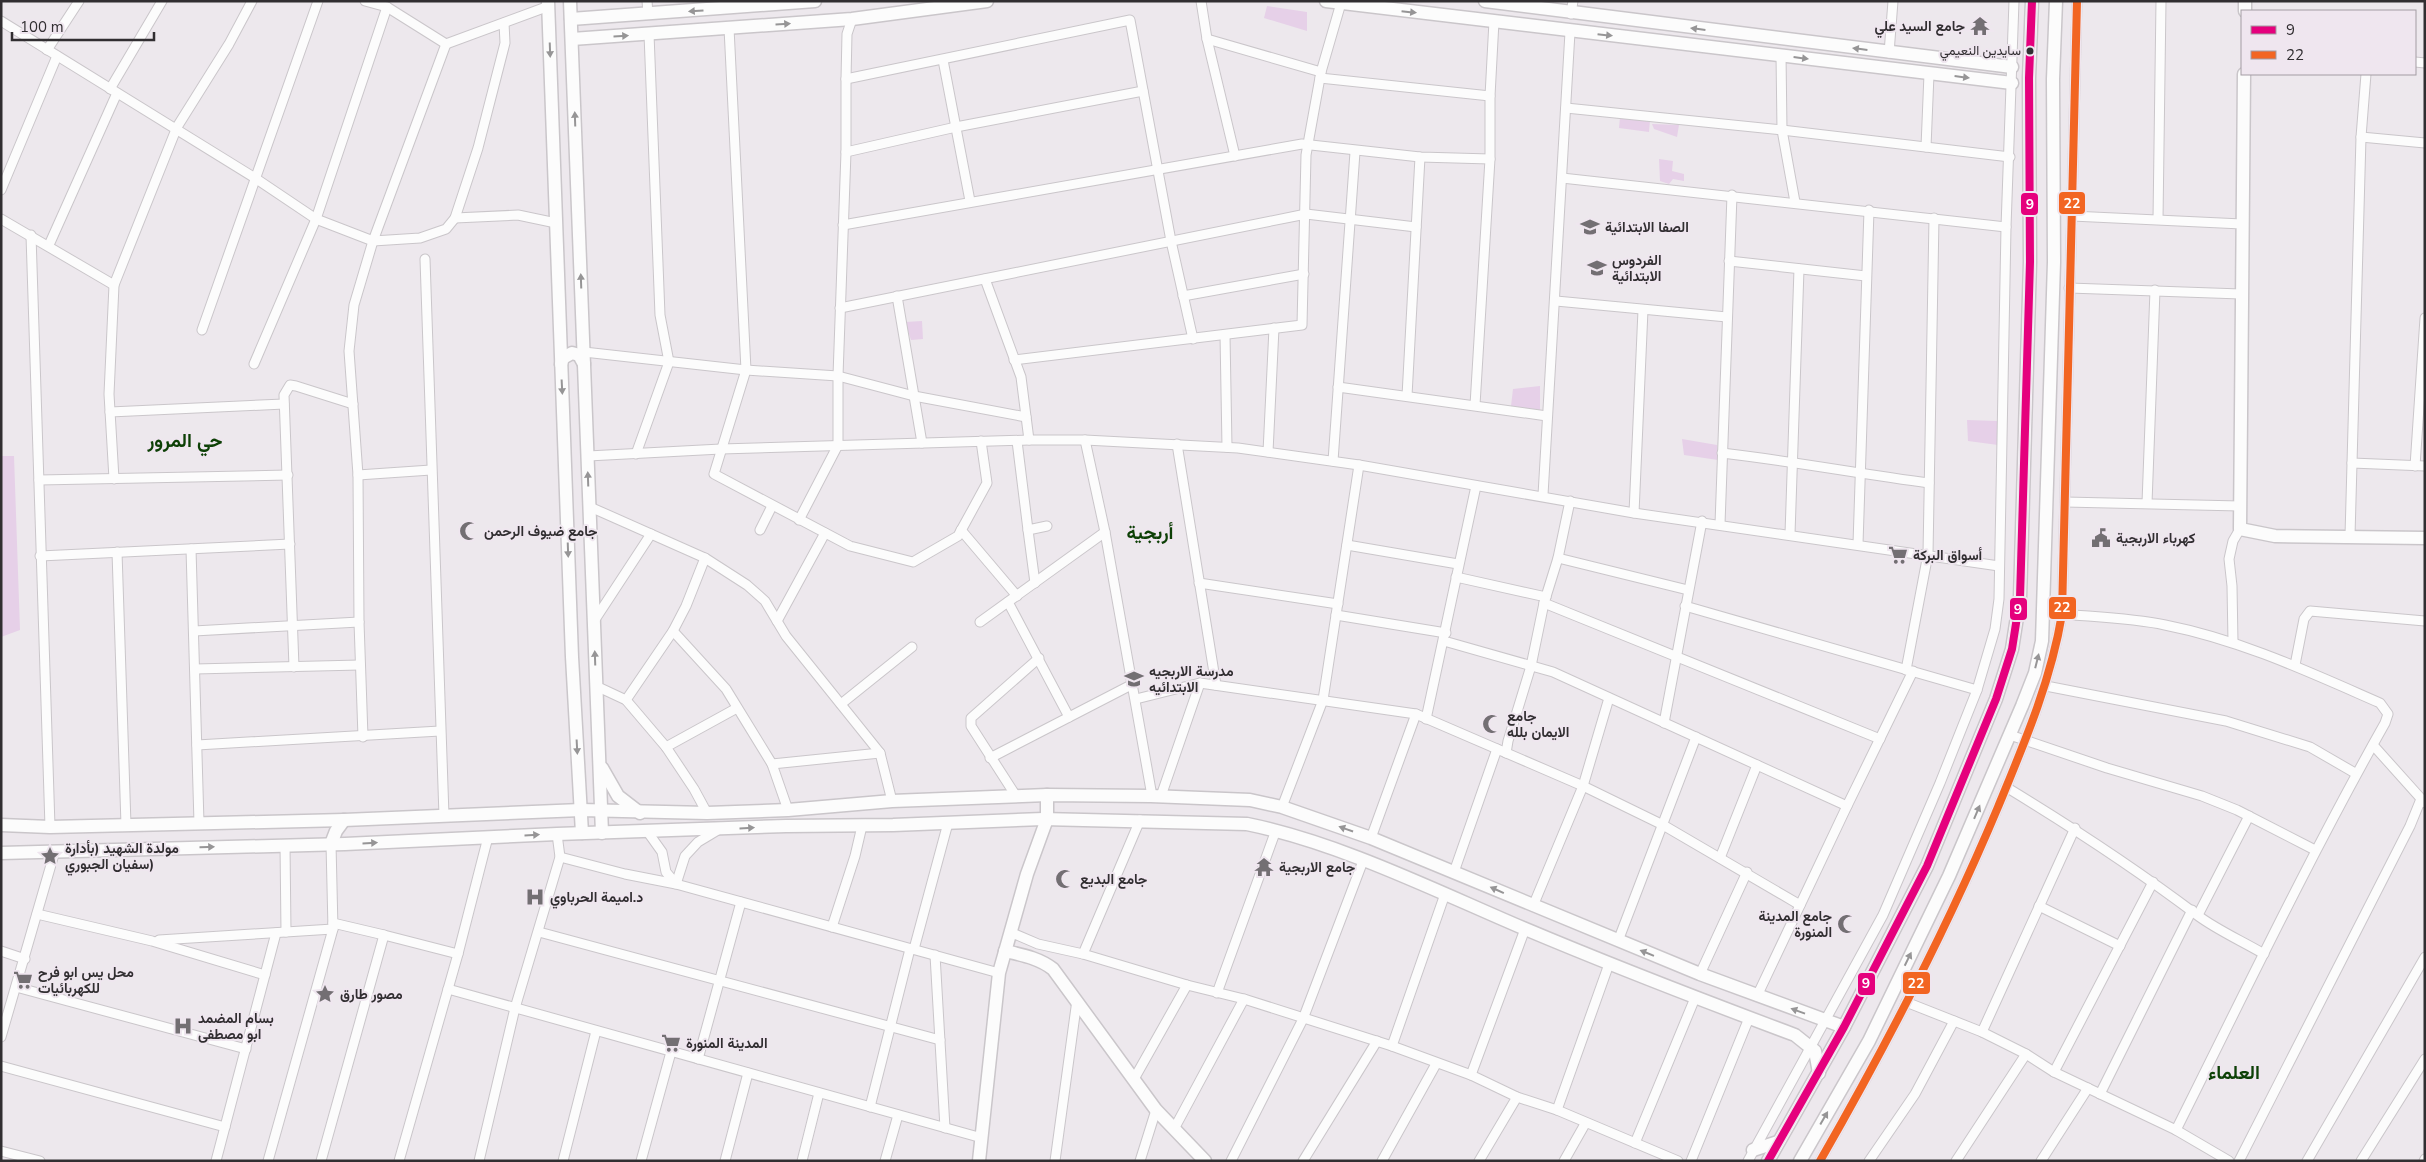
<svg xmlns="http://www.w3.org/2000/svg" width="2426" height="1162" font-family="'Nunito Sans',Vazirmatn,sans-serif">
<rect width="100%" height="100%" fill="#ede8ed"/>
<!-- green -->
<g fill="#e6d0e8">
<polygon points="1267,6 1307,12 1307,31 1264,18"/>
<polygon points="1620,117 1650,120 1649,132 1619,128"/>
<polygon points="1652,124 1679,125 1677,137 1654,129"/>
<polygon points="1659,159 1673,161 1672,171 1684,174 1684,181 1673,179 1669,184 1660,181"/>
<polygon points="922,321 923,339 911,340 905,322"/>
<polygon points="1540,386 1540,410 1511,406 1513,389"/>
<polygon points="1967,420 1997,421 1998,445 1968,441"/>
<polygon points="1682,439 1717,445 1718,460 1684,455"/>
<polygon points="1,456 14,456 20,630 1,637"/>
</g>
<g fill="none" stroke-linecap="round" stroke-linejoin="round">
<!-- street casing -->
<g stroke="#cac6ca" stroke-width="11">
<g id="street">
<polyline points="365,1 387,7 446,44 549,6"/>
<polyline points="647,1 648,14"/>
<polyline points="1201,1 1207,39 1235,156"/>
<polyline points="1571,14 1573,1"/>
<polyline points="1,21 255,178 316,219 373,241 420,238 446,229 455,218 478,148 505,43 504,23"/>
<polyline points="729,28 746,370 714,474 850,546 913,562 958,536 987,483 981,441"/>
<polyline points="1207,39 1321,72"/>
<polyline points="47,50 79,1"/>
<polyline points="1889,53 1893,1"/>
<polyline points="1781,55 1782,130 1795,202"/>
<polyline points="943,60 970,201"/>
<polyline points="2415,62 2425,63"/>
<polyline points="1320,78 1490,96"/>
<polyline points="846,79 1130,20 1171,241 1193,339"/>
<polyline points="110,89 162,1"/>
<polyline points="1566,108 1782,130 2010,157"/>
<polyline points="2361,137 2425,143"/>
<polyline points="1926,147 1929,74"/>
<polyline points="846,152 956,127 1143,91"/>
<polyline points="1562,178 2006,227"/>
<polyline points="1,190 57,56"/>
<polyline points="2072,216 2242,224"/>
<polyline points="455,218 518,215 556,223"/>
<polyline points="1,219 114,285"/>
<polyline points="2158,219 2161,1"/>
<polyline points="843,225 1302,144 1420,157 1490,159"/>
<polyline points="31,235 50,827"/>
<polyline points="49,245 117,93"/>
<polyline points="425,259 444,816"/>
<polyline points="1729,261 1866,276"/>
<polyline points="985,279 1021,377 1029,440"/>
<polyline points="2069,288 2241,294"/>
<polyline points="897,296 922,443"/>
<polyline points="1183,296 1304,274"/>
<polyline points="1556,301 1727,317"/>
<polyline points="840,308 1306,214 1416,227"/>
<polyline points="202,330 318,1"/>
<polyline points="1225,335 1227,447"/>
<polyline points="584,352 746,370 838,376 914,396 1026,417"/>
<polyline points="1014,360 1302,325 1306,155 1321,72 1341,3"/>
<polyline points="254,364 316,219 387,7"/>
<polyline points="1338,387 1547,416"/>
<polyline points="1407,396 1420,157"/>
<polyline points="1475,405 1490,159 1490,96 1494,21"/>
<polyline points="110,412 284,404"/>
<polyline points="1085,440 1105,532 1152,796"/>
<polyline points="1017,441 1028,530 1047,526"/>
<polyline points="1177,444 1216,685"/>
<polyline points="1268,452 1274,328"/>
<path d="M1722,453C1792,461 1860,474 1929,483"/>
<polyline points="636,454 669,362 660,315 649,34"/>
<polyline points="588,456 721,449 1029,440 1085,440 1238,448 1359,465 1634,513 1999,566"/>
<polyline points="1333,461 1355,152"/>
<polyline points="2352,463 2425,466"/>
<polyline points="2415,466 2425,318"/>
<polyline points="358,475 431,470"/>
<polyline points="114,479 109,394 114,285 177,127 229,44 252,1"/>
<polyline points="39,480 288,475"/>
<polyline points="1543,495 1570,32"/>
<polyline points="2065,502 2240,506"/>
<polyline points="2147,503 2155,290"/>
<polyline points="590,507 705,558 747,585 765,601 786,636 880,753 892,801"/>
<polyline points="1634,513 1643,310"/>
<polyline points="799,520 838,445 838,376 846,152 846,79 847,34 852,19"/>
<polyline points="1720,524 1732,195"/>
<polyline points="760,530 772,506"/>
<polyline points="961,530 1017,596"/>
<polyline points="1028,530 1035,583"/>
<polyline points="1790,534 1799,269"/>
<polyline points="2350,536 2361,137 2366,74"/>
<polyline points="1858,544 1869,210"/>
<polyline points="1347,545 1458,564"/>
<polyline points="191,549 199,823"/>
<polyline points="117,552 126,825"/>
<polyline points="40,556 290,544"/>
<polyline points="1558,558 1688,590"/>
<polyline points="1456,577 1546,597"/>
<polyline points="1199,583 1338,604"/>
<polyline points="1008,602 1069,717"/>
<polyline points="1544,603 1880,739"/>
<polyline points="1685,606 1977,690"/>
<path d="M2062,614C2096,617 2132,618 2165,625C2241,640 2309,672 2380,703L2388,714L2385,723C2310,856 2244,994 2176,1130"/>
<polyline points="1336,615 1446,633"/>
<polyline points="594,621 651,534"/>
<polyline points="777,621 825,533"/>
<polyline points="980,622 1105,532"/>
<polyline points="194,631 359,622"/>
<polyline points="673,631 726,689 772,764 788,810"/>
<polyline points="1444,641 1553,672 1847,806"/>
<polyline points="2233,642 2232,586 2229,559 2233,541 2240,529"/>
<polyline points="2295,665 2304,619 2310,611 2425,621"/>
<polyline points="294,667 284,395 290,385 296,386 353,404"/>
<polyline points="195,669 360,665"/>
<polyline points="1906,670 1928,554 1934,218"/>
<polyline points="596,686 626,700 666,747 694,789 707,813"/>
<polyline points="2046,686 2226,721 2310,747 2355,773"/>
<polyline points="1136,699 1200,683 1416,714 1583,786 1663,825 1800,905"/>
<polyline points="626,700 673,631 686,606 705,558"/>
<polyline points="841,704 912,647"/>
<polyline points="1426,719 1476,486"/>
<polyline points="1664,723 1702,521"/>
<polyline points="2010,735 2107,768 2202,796 2237,810 2315,850"/>
<polyline points="363,737 359,622 358,475 349,351 354,305 373,241 446,44"/>
<polyline points="197,745 440,731"/>
<polyline points="2373,745 2425,803"/>
<polyline points="666,747 737,708"/>
<polyline points="1506,753 1508,741 1531,666 1544,603 1558,558 1570,501"/>
<polyline points="990,758 1133,684"/>
<polyline points="772,764 880,753"/>
<path d="M2006,787C2072,827 2136,869 2197,915C2217,930 2242,941 2264,954"/>
<polyline points="1016,796 971,726 971,718 1039,658"/>
<polyline points="1161,796 1200,683"/>
<polyline points="1282,807 1323,700 1359,465"/>
<polyline points="647,831 662,852 666,872 676,884 999,973"/>
<polyline points="1371,838 1416,714"/>
<polyline points="285,845 286,932"/>
<polyline points="560,857 625,874 676,884 685,856 698,842 718,830"/>
<polyline points="1720,858 1757,765"/>
<polyline points="1454,872 1497,749"/>
<polyline points="1533,906 1583,786 1609,698"/>
<polyline points="2039,906 2120,946"/>
<polyline points="37,914 152,941 265,975"/>
<polyline points="2198,915 2249,816"/>
<polyline points="333,923 384,935"/>
<polyline points="832,927 855,856 862,826"/>
<polyline points="539,932 940,1040"/>
<polyline points="1010,932 1038,944 1083,954 1187,985 1244,999 1392,1046 1471,1075 1517,1097 1557,1110 1678,1161"/>
<polyline points="159,940 333,929"/>
<polyline points="1618,941 1696,737"/>
<polyline points="914,949 948,823"/>
<polyline points="1,951 25,959"/>
<polyline points="1083,954 1140,820"/>
<polyline points="935,955 945,1128"/>
<polyline points="1700,974 1747,872"/>
<polyline points="16,987 246,1049"/>
<polyline points="448,989 982,1138"/>
<polyline points="1217,993 1276,830"/>
<polyline points="1757,996 1847,806 1913,671"/>
<polyline points="1906,1002 1982,1032 2026,1054 2054,1072 2176,1130 2229,1161"/>
<polyline points="1982,1032 2075,828"/>
<polyline points="1,1037 55,851"/>
<polyline points="1392,1046 1445,894"/>
<polyline points="698,1059 741,902"/>
<polyline points="1,1066 225,1127"/>
<polyline points="2054,1072 2153,882"/>
<polyline points="1471,1075 1525,929"/>
<polyline points="1134,1079 1187,985"/>
<polyline points="2100,1094 2192,910"/>
<polyline points="870,1107 910,949"/>
<polyline points="1557,1110 1609,964"/>
<polyline points="1174,1129 1244,999"/>
<polyline points="1635,1143 1695,998"/>
<polyline points="1,1151 40,1161"/>
<polyline points="216,1161 276,933"/>
<polyline points="268,1161 333,929 331,844"/>
<polyline points="321,1161 384,935 458,954"/>
<polyline points="399,1161 458,954 488,837"/>
<polyline points="479,1161 515,1008 560,857 557,834"/>
<polyline points="563,1161 596,1031"/>
<polyline points="641,1161 671,1052"/>
<polyline points="725,1161 748,1073"/>
<polyline points="802,1161 819,1093"/>
<polyline points="885,1161 898,1115"/>
<polyline points="1055,1161 1077,1000"/>
<polyline points="1140,1161 1156,1110"/>
<polyline points="1231,1161 1303,1019 1363,861"/>
<polyline points="1303,1161 1377,1041"/>
<polyline points="1382,1161 1436,1064"/>
<polyline points="1479,1161 1517,1097"/>
<polyline points="1564,1161 1585,1124"/>
<polyline points="1691,1161 1749,1018"/>
<polyline points="1748,1161 1883,915 1940,783 1977,690 1995,629 1999,599 2006,227 2014,1"/>
<path d="M1820,1161C1886,1046 1947,929 1998,807C2024,744 2051,681 2062,614L2077,1"/>
<polyline points="1869,1161 1915,1094 1954,1021"/>
<polyline points="1956,1161 2026,1054"/>
<polyline points="2041,1161 2088,1088"/>
<polyline points="2239,1161 2410,826 2421,799"/>
<polyline points="2307,1161 2425,957"/>
<polyline points="2361,1161 2425,1059"/>
<polyline points="2424,1161 2425,1159"/>
</g>
</g>
<!-- secondary casing -->
<g stroke="#cac6ca" stroke-width="15">
<g id="secondary">
<polyline points="548,1 572,657 582,833"/>
<polyline points="570,1 602,833"/>
<polyline points="1326,1 2012,83"/>
<polyline points="1485,1 2012,67"/>
<polyline points="2245,11 2245,1"/>
<polyline points="571,19 815,1"/>
<polyline points="572,39 852,19 987,1"/>
<polyline points="2244,74 2240,529 2275,536 2425,538"/>
<polyline points="561,364 563,358 572,353 579,355 584,364"/>
<polyline points="602,768 618,796 640,813"/>
<polyline points="1,825 50,827 344,820 581,810 707,813 788,810 892,801 1047,795 1151,796 1250,800 1282,807 1371,838 1700,974 1844,1027"/>
<polyline points="331,844 336,831 344,820"/>
<path d="M1,853L345,844L557,834L786,826L893,825L1043,819L1247,824C1340,843 1436,891 1523,928C1613,966 1704,1001 1795,1035L1815,1051L1819,1073"/>
<path d="M1005,951C1022,955 1039,958 1053,969L1156,1110L1205,1161"/>
<polyline points="1753,1150 1778,1142"/>
<polyline points="979,1161 999,973 1027,874 1047,819 1047,795"/>
<polyline points="1768,1161 1844,1027 1927,866 1996,699 2012,649 2020,598 2030,262 2029,78 2032,1"/>
<polyline points="1800,1161 1869,1041 1949,876 2022,706 2035,673 2042,641 2054,262 2053,79 2056,1"/>
</g>
</g>
<!-- street -->
<use href="#street" stroke="#fcfcfc" stroke-width="9"/>
<!-- secondary -->
<use href="#secondary" stroke="#fcfcfc" stroke-width="12"/>
<!-- bus-1 casing -->
<g stroke="#efe6ef" stroke-width="11">
<polyline id="bus-1" points="1768,1161 1844,1027 1927,866 1996,699 2012,649 2020,598 2030,262 2029,78 2032,1"/>
</g>
<!-- bus-2 casing -->
<g stroke="#efe6ef" stroke-width="11">
<path id="bus-2" d="M1820,1161C1886,1046 1947,929 1998,807C2024,744 2051,681 2062,614L2077,1"/>
</g>
<!-- bus-1 -->
<use href="#bus-1" stroke="#e5007d" stroke-width="8"/>
<!-- bus-2 -->
<use href="#bus-2" stroke="#f26522" stroke-width="8"/>
</g>
<!-- one-way arrows -->
<defs><path id="oneway-solid" d="M-6-.8H1V-3.2L6.5 0L1 3.2V.8H-6Z" transform="scale(1.25)"/></defs>
<g fill="#969596">
<use href="#oneway-solid" transform="translate(696 11) rotate(176)"/>
<use href="#oneway-solid" transform="translate(1409 12) rotate(6)"/>
<use href="#oneway-solid" transform="translate(783 24) rotate(-4)"/>
<use href="#oneway-solid" transform="translate(1698 29) rotate(-173)"/>
<use href="#oneway-solid" transform="translate(1605 35) rotate(6)"/>
<use href="#oneway-solid" transform="translate(621 36) rotate(-3)"/>
<use href="#oneway-solid" transform="translate(1860 49) rotate(-173)"/>
<use href="#oneway-solid" transform="translate(550 50) rotate(88)"/>
<use href="#oneway-solid" transform="translate(1801 58) rotate(7)"/>
<use href="#oneway-solid" transform="translate(1962 77) rotate(7)"/>
<use href="#oneway-solid" transform="translate(575 119) rotate(-92)"/>
<use href="#oneway-solid" transform="translate(581 281) rotate(-92)"/>
<use href="#oneway-solid" transform="translate(562 387) rotate(87)"/>
<use href="#oneway-solid" transform="translate(588 479) rotate(-92)"/>
<use href="#oneway-solid" transform="translate(568 550) rotate(88)"/>
<use href="#oneway-solid" transform="translate(595 658) rotate(-92)"/>
<use href="#oneway-solid" transform="translate(2037 661) rotate(-76)"/>
<use href="#oneway-solid" transform="translate(577 747) rotate(87)"/>
<use href="#oneway-solid" transform="translate(1977 812) rotate(-67)"/>
<use href="#oneway-solid" transform="translate(747 828) rotate(-3)"/>
<use href="#oneway-solid" transform="translate(1346 829) rotate(-161)"/>
<use href="#oneway-solid" transform="translate(532 835) rotate(-3)"/>
<use href="#oneway-solid" transform="translate(370 843) rotate(-3)"/>
<use href="#oneway-solid" transform="translate(207 847) rotate(-2)"/>
<use href="#oneway-solid" transform="translate(1497 890) rotate(-156)"/>
<use href="#oneway-solid" transform="translate(1647 953) rotate(-158)"/>
<use href="#oneway-solid" transform="translate(1908 959) rotate(-64)"/>
<use href="#oneway-solid" transform="translate(1798 1011) rotate(-160)"/>
<use href="#oneway-solid" transform="translate(1824 1118) rotate(-60)"/>
</g>
<!-- icons -->
<defs>
<g id="temple-bare" transform="scale(1.5)"><path d="M0-6L5-2H3V0L6.5 2.5H4V6H1.5V3h-3V6H-4V2.5H-6.5L-3 0V-2H-5Z" fill="#736f73" stroke="#efe6ef" stroke-width="2.5" paint-order="stroke"/></g>
<g id="school-bare" transform="scale(1.5)"><path d="M0-5L7-2L0 1L-7-2ZM-4 1L0 2.5L4 1V4Q0 6-4 4Z" fill="#736f73" stroke="#efe6ef" stroke-width="2.5" paint-order="stroke"/></g>
<g id="mosque-bare" transform="scale(1.5)"><path d="M3.5-4.9A6 6 0 1 0 3.5 4.9A5 5 0 1 1 3.5-4.9Z" fill="#736f73" stroke="#efe6ef" stroke-width="2.5" paint-order="stroke"/></g>
<g id="civic-bare" transform="scale(1.5)"><path d="M-.6-6.5H3V-4.5H.6V-3L4-1V1h2V6H-6V1h2V-1L-.6-3ZM-1.2 2.5V6h2.4V2.5Z" fill="#736f73" stroke="#efe6ef" stroke-width="2.5" paint-order="stroke"/></g>
<g id="supermarket-bare" transform="scale(1.5)"><path d="M-6-5.5h2.5l.6 2H6L4.5 2H-2.5L-4.4-4H-6ZM-1.5 3.2a1.3 1.3 0 1 0 .1 0ZM3 3.2a1.3 1.3 0 1 0 .1 0Z" fill="#736f73" stroke="#efe6ef" stroke-width="2.5" paint-order="stroke"/></g>
<g id="sight-bare" transform="scale(1.5)"><path d="M0-6L1.8-2.2L6-1.7L2.9 1.2L3.7 5.4L0 3.3L-3.7 5.4L-2.9 1.2L-6-1.7L-1.8-2.2Z" fill="#736f73" stroke="#efe6ef" stroke-width="2.5" paint-order="stroke"/></g>
<g id="hospital-bare" transform="scale(1.5)"><path d="M-5-5h3v3.5h4V-5h3V5h-3V1.5h-4V5h-3Z" fill="#736f73" stroke="#efe6ef" stroke-width="2.5" paint-order="stroke"/></g>
</defs>
<g fill-rule="evenodd">
<use href="#temple-bare" x="1980" y="26"/>
<use href="#school-bare" x="1590" y="227"/>
<use href="#school-bare" x="1597" y="268"/>
<use href="#mosque-bare" x="469" y="531"/>
<use href="#civic-bare" x="2101" y="538"/>
<use href="#supermarket-bare" x="1898" y="555"/>
<use href="#school-bare" x="1134" y="679"/>
<use href="#mosque-bare" x="1492" y="724"/>
<use href="#sight-bare" x="50" y="856"/>
<use href="#temple-bare" x="1264" y="867"/>
<use href="#mosque-bare" x="1065" y="879"/>
<use href="#hospital-bare" x="535" y="897"/>
<use href="#mosque-bare" x="1847" y="924"/>
<use href="#supermarket-bare" x="23" y="980"/>
<use href="#sight-bare" x="325" y="994"/>
<use href="#hospital-bare" x="183" y="1026"/>
<use href="#supermarket-bare" x="671" y="1043"/>
</g>
<!-- markers -->
<circle fill="#312e31" stroke="#efe6ef" stroke-width="2" cx="2030" cy="51" r="4.5"/>
<g text-anchor="middle" dominant-baseline="central" stroke-width="4" stroke-linejoin="round" paint-order="stroke">
<!-- bus labels -->
<g font-size="13" fill="#312e31" stroke="#efe6ef" text-anchor="end">
<text x="2021" y="51">سايدين النعيمي</text>
</g>
<!-- poi labels -->
<g font-size="14" font-weight="bold" fill="#312e31" stroke="#efe6ef" text-anchor="start">
<text x="1965" y="26" text-anchor="end">جامع السيد علي</text>
<text x="1605" y="227">الصفا الابتدائية</text>
<text x="1612" y="260">الفردوس<tspan x="1612" dy="16">الابتدائية</tspan></text>
<text x="484" y="531">جامع ضيوف الرحمن</text>
<text x="2116" y="538">كهرباء الاربجية</text>
<text x="1913" y="555">أسواق البركة</text>
<text x="1149" y="671">مدرسة الاربجيه<tspan x="1149" dy="16">الابتدائيه</tspan></text>
<text x="1507" y="716">جامع<tspan x="1507" dy="16">الايمان بلله</tspan></text>
<text x="65" y="848">مولدة الشهيد (بأدارة<tspan x="65" dy="16">سفيان الجبوري)</tspan></text>
<text x="1279" y="867">جامع الاربجية</text>
<text x="1080" y="879">جامع البديع</text>
<text x="550" y="897">د.اميمة الحرباوي</text>
<text x="1832" y="916" text-anchor="end">جامع المدينة<tspan x="1832" dy="16">المنورة</tspan></text>
<text x="38" y="972">محل يس ابو فرح<tspan x="38" dy="16">للكهربائيات</tspan></text>
<text x="340" y="994">مصور طارق</text>
<text x="198" y="1018">بسام المضمد<tspan x="198" dy="16">ابو مصطفى</tspan></text>
<text x="686" y="1043">المدينة المنورة</text>
</g>
<!-- district labels -->
<g font-size="19" font-weight="bold" fill="#0d4006" stroke="#efe6ef">
<text x="185" y="441">حي المرور</text>
<text x="1150" y="533">أربجية</text>
<text x="2234" y="1073">العلماء</text>
</g>
</g>
<g stroke="#efe6ef" stroke-width="2">
<rect x="2058" y="191" width="28" height="24" rx="5" fill="#f26522"/>
<rect x="2020" y="192" width="19" height="24" rx="5" fill="#e5007d"/>
<rect x="2048" y="596" width="29" height="24" rx="5" fill="#f26522"/>
<rect x="2009" y="597" width="19" height="24" rx="5" fill="#e5007d"/>
<rect x="1902" y="971" width="29" height="24" rx="5" fill="#f26522"/>
<rect x="1857" y="972" width="19" height="24" rx="5" fill="#e5007d"/>
</g>
<g font-size="14" text-anchor="middle" font-weight="bold" fill="#fff">
<text x="2072" y="208">22</text>
<text x="2030" y="209">9</text>
<text x="2062" y="612">22</text>
<text x="2018" y="614">9</text>
<text x="1916" y="988">22</text>
<text x="1866" y="988">9</text>
</g>
<!-- border -->
<rect width="2426" height="1162" fill="none" stroke="#312e31" stroke-width="5"/>
<!-- legend -->
<rect x="2241" y="10" width="175" height="65" fill="#efe6ef" stroke="#a39ca3"/>
<rect x="2251" y="26" width="25" height="8" fill="#e5007d" stroke="#a39ca3"/>
<text x="2286" y="35" font-size="15" fill="#312e31">9</text>
<rect x="2251" y="51" width="25" height="8" fill="#f26522" stroke="#a39ca3"/>
<text x="2286" y="60" font-size="15" fill="#312e31">22</text>
<!-- scale -->
<path d="M12 32v8h142v-8" fill="none" stroke="#312e31" stroke-width="2.5"/>
<text x="20" y="32" font-size="15" fill="#312e31" stroke="#efe6ef" stroke-width="4" paint-order="stroke">100 m</text>
</svg>
